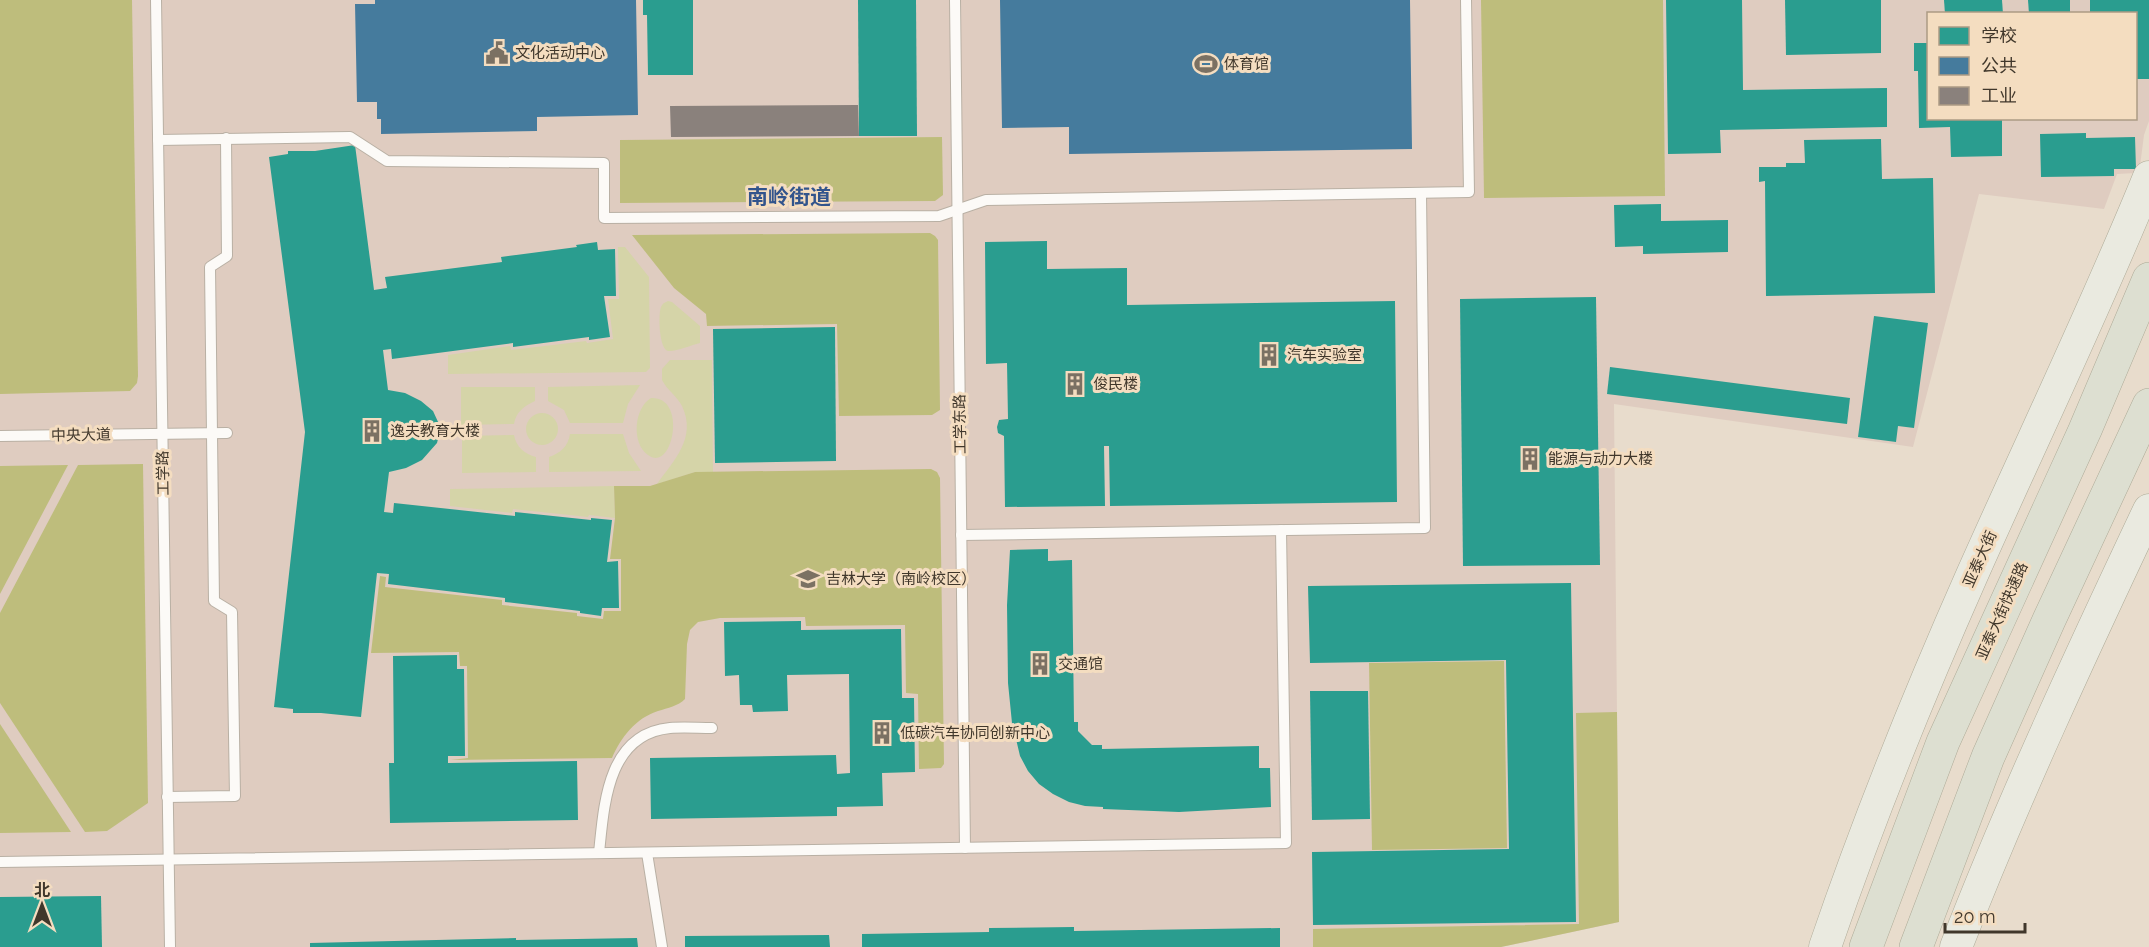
<svg xmlns="http://www.w3.org/2000/svg" width="2149" height="947" font-family="Raleway,'Noto Sans SC',sans-serif">
<rect width="100%" height="100%" fill="#e8dccc"/>
<!-- education -->
<path fill="#dfccc0" fill-rule="evenodd" d="M0,0H2149V121L2144,135L2140,166L2135,173L2117,174L2104,209L1979,194L1913,447L1614,404L1619,922L1501,947H0ZM1928,14H2136V118H1928Z"/>
<!-- green -->
<g fill="#d5d4a8">
<polygon points="618,247 625,247 649,277 650,368 646,372 448,374 448,355 510,346 511,350 586,341 587,343 613,339 608,299 619,299"/>
<path d="M668,301L672,302L700,326V343C691,345 676,352 668,351C659,349 658,314 661,307C663,303 664,303 668,301Z"/>
<path d="M670,360H712L713,472H695L657,484C674,460 697,438 682,406C677,396 667,390 662,380V369Z"/>
<polygon points="640,385 628,404 623,423 570,423 564,410 548,401 548,387"/>
<path d="M461,387H535V401C524,406 516,412 514,424L461,425Z"/>
<path d="M651,398C688,396 673,474 648,455C631,443 634,408 651,398Z"/>
<circle cx="542" cy="429" r="16"/>
<path d="M570,434H623L629,453L641,471L549,472V457C560,453 568,447 570,434Z"/>
<path d="M514,435C516,447 525,454 536,457V472L462,473V436Z"/>
<polygon points="614,486 615,518 589,515 588,517 513,509 512,513 450,506 450,489"/>
</g>
<!-- forest -->
<g fill="#bebd7c">
<polygon points="0,0 132,0 138,376 137,383 130,391 0,394"/>
<polygon points="1481,0 1663,0 1665,196 1484,198"/>
<polygon points="942,137 943,195 935,201 620,203 620,140"/>
<polygon points="930,233 935,236 938,240 940,410 932,415 839,416 837,324 707,326 706,314 674,288 632,235"/>
<polygon points="143,464 148,803 107,831 85,832 0,703 0,613 78,465"/>
<polygon points="68,465 0,594 0,466"/>
<path d="M931,469L937,472L940,478L944,764L941,768L919,769L918,694L906,693L905,625L806,626L805,617L720,618L698,622L690,630L687,644L685,699C678,706 668,708 658,711C636,718 621,737 612,758L451,760L468,758L467,666H460L459,652L371,653L380,576L386,577L385,587L502,600V605L577,613V616L603,619L604,611H621V559H610L615,518L614,486H650L695,472Z"/>
<polygon points="1504,661 1507,848 1372,850 1369,663"/>
<polygon points="1617,712 1619,922 1501,947 1313,947 1313,929 1579,924 1576,713"/>
<polygon points="0,724 71,832 0,833"/>
</g>
<!-- schools -->
<g fill="#2a9d8f">
<polygon points="643,0 693,0 693,75 648,75 647,15 643,15"/>
<polygon points="858,0 916,0 917,136 859,136"/>
<polygon points="1666,0 1742,0 1743,90 1887,88 1887,127 1720,130 1721,153 1668,154"/>
<polygon points="1785,0 1881,0 1881,53 1786,55"/>
<polygon points="1944,0 2002,0 2003,14 1945,14"/>
<polygon points="2028,0 2070,0 2070,14 2029,14"/>
<polygon points="2090,0 2149,0 2149,79 2136,79 2136,14 2090,14"/>
<polygon points="1914,43 1928,43 1928,118 2002,118 2002,156 1951,157 1950,127 1919,128 1918,71 1914,71"/>
<polygon points="2086,133 2086,138 2135,137 2136,169 2114,169 2114,176 2041,177 2040,134"/>
<polygon points="1881,139 1882,179 1933,178 1935,293 1766,296 1765,181 1759,182 1759,167 1786,167 1786,163 1805,163 1804,140"/>
<polygon points="355,145 374,290 387,288 385,277 502,262 501,257 577,247 576,245 597,242 598,250 615,249 616,296 604,296 610,337 589,340 589,337 513,347 513,343 392,359 391,349 383,350 388,390 405,393 421,401 433,411 439,424 440,431 437,443 422,460 406,468 389,472 384,512 393,513 394,503 515,516 515,512 591,520 591,518 612,520 607,562 618,561 619,608 602,608 601,616 580,613 580,611 505,602 505,598 388,584 389,574 377,573 361,717 321,713 293,713 293,709 274,707 305,432 269,157 288,154 288,151 315,151"/>
<polygon points="1661,204 1661,221 1728,220 1728,252 1643,254 1643,246 1615,247 1614,205"/>
<polygon points="1047,241 1047,269 1127,268 1127,305 1395,301 1397,502 1110,506 1109,446 1104,446 1105,506 1005,507 1004,436 998,433 997,427 999,420 1008,419 1007,363 986,364 985,242"/>
<polygon points="1596,297 1600,565 1463,566 1460,299"/>
<polygon points="1874,316 1928,323 1914,428 1898,426 1896,442 1858,437"/>
<polygon points="835,327 836,461 715,463 713,329"/>
<polygon points="1610,367 1850,398 1847,424 1607,394"/>
<polygon points="1048,549 1048,561 1072,560 1074,722 1078,722 1078,731 1092,745 1102,745 1102,749 1259,746 1259,768 1270,768 1271,807 1179,812 1103,809 1103,807 1085,806 1069,802 1053,794 1039,784 1028,771 1020,756 1016,739 1014,723 1012,723 1008,683 1007,605 1010,550"/>
<polygon points="1571,583 1576,922 1313,925 1312,852 1509,849 1506,660 1310,663 1308,586"/>
<polygon points="801,621 801,630 901,629 902,698 914,698 915,772 882,773 883,806 837,807 837,816 651,819 650,758 836,755 837,774 850,773 849,674 787,675 788,711 753,712 752,705 740,705 739,675 725,676 724,622"/>
<polygon points="457,655 457,669 464,669 465,756 448,756 448,763 577,761 578,820 390,823 389,763 394,763 393,656"/>
<polygon points="1310,691 1368,691 1370,819 1312,820"/>
<polygon points="101,896 102,947 0,947 0,897"/>
<polygon points="1074,927 1074,931 1280,928 1280,947 862,947 862,934 989,932 989,928"/>
<polygon points="829,935 830,947 685,947 685,936"/>
<polygon points="516,938 516,940 637,938 638,947 310,947 310,943"/>
</g>
<!-- public -->
<g fill="#457b9d">
<polygon points="375,0 636,0 638,115 537,117 537,131 381,134 381,119 377,119 377,102 357,102 355,4 375,4"/>
<polygon points="1000,0 1410,0 1412,149 1069,154 1069,127 1002,128"/>
</g>
<!-- industry -->
<polygon fill="#8a817c" points="858,105 859,136 671,137 670,106"/>
<g fill="none" stroke-linecap="round" stroke-linejoin="round">
<!-- lane casing -->
<g stroke="#b9b0a4" stroke-width="12">
<g id="lane">
<polyline points="156,0 170,947"/>
<polyline points="955,0 965,848"/>
<polyline points="158,140 350,137 387,161 604,163 604,218 939,216 986,200 1469,192 1466,0"/>
<polyline points="0,436 227,433"/>
<polyline points="961,535 1425,528 1421,193"/>
<polyline points="167,797 235,796 232,612 214,601 210,267 227,256 226,138"/>
<path d="M599,853C604,805 607,734 670,728C683,727 698,728 712,728"/>
<polyline points="647,853 662,947"/>
<polyline points="0,862 1286,843 1281,530"/>
</g>
</g>
<!-- primary casing -->
<g stroke="#aeab98" stroke-width="33">
<g id="primary">
<path d="M1825,947C1868,821 1918,697 1972,575C2031,442 2094,312 2149,177"/>
<path d="M1956,947C2014,798 2081,654 2149,510"/>
</g>
</g>
<!-- highway casing -->
<g stroke="#aeab98" stroke-width="34">
<g id="highway">
<polyline points="1866,947 1943,742 2085,430 2149,279"/>
<polyline points="1916,947 1988,757 2049,620 2149,405"/>
</g>
</g>
<!-- lane -->
<use href="#lane" stroke="#fcfaf7" stroke-width="10"/>
<!-- primary -->
<use href="#primary" stroke="#eaeae0" stroke-width="32"/>
<!-- highway -->
<use href="#highway" stroke="#dddfd1" stroke-width="33"/>
</g>
<!-- icons -->
<defs>
<g id="civic-bare" transform="scale(1.8)"><path d="M-.6-6.5H3V-4.5H.6V-3L4-1V1h2V6H-6V1h2V-1L-.6-3ZM-1.2 2.5V6h2.4V2.5Z" fill="#7b7163" stroke="#f4ddc0" stroke-width="2.5" paint-order="stroke"/></g>
<g id="stadium-bare" transform="scale(1.8)"><path d="M0-5a6.5 5 0 1 0 0 10a6.5 5 0 1 0 0-10ZM-3.5-1.8h7v3.6h-7Z" fill="#7b7163" stroke="#f4ddc0" stroke-width="2.5" paint-order="stroke"/></g>
<g id="building-bare" transform="scale(1.8)"><path d="M-4-6H4V6H1V3H-1V6H-4ZM-2.5-4.3h1.7v1.8h-1.7ZM.8-4.3h1.7v1.8H.8ZM-2.5-1h1.7V.8h-1.7ZM.8-1h1.7V.8H.8Z" fill="#7b7163" stroke="#f4ddc0" stroke-width="2.5" paint-order="stroke"/></g>
<g id="university-bare" transform="scale(1.8)"><path d="M0-5L7-2L0 1L-7-2ZM-4 1L0 2.5L4 1V4Q0 6-4 4Z" fill="#7b7163" stroke="#f4ddc0" stroke-width="2.5" paint-order="stroke"/></g>
</defs>
<g fill-rule="evenodd">
<use href="#civic-bare" x="497" y="53"/>
<use href="#stadium-bare" x="1206" y="64"/>
<use href="#building-bare" x="1269" y="355"/>
<use href="#building-bare" x="1075" y="384"/>
<use href="#building-bare" x="372" y="431"/>
<use href="#building-bare" x="1530" y="459"/>
<use href="#university-bare" x="808" y="579"/>
<use href="#building-bare" x="1040" y="664"/>
<use href="#building-bare" x="882" y="733"/>
</g>
<g text-anchor="middle" dominant-baseline="central" stroke-width="6" stroke-linejoin="round" paint-order="stroke">
<!-- poi labels -->
<g font-size="15" fill="#40372b" stroke="#f4ddc0" text-anchor="start">
<text x="515" y="53">文化活动中心</text>
<text x="1224" y="64">体育馆</text>
<text x="1287" y="355">汽车实验室</text>
<text x="1093" y="384">俊民楼</text>
<text x="390" y="431">逸夫教育大楼</text>
<text x="1548" y="459">能源与动力大楼</text>
<text x="826" y="579">吉林大学（南岭校区）</text>
<text x="1058" y="664">交通馆</text>
<text x="900" y="733">低碳汽车协同创新中心</text>
</g>
<!-- street labels -->
<g font-size="15" fill="#40372b" stroke="#f4ddc0">
<text transform="translate(960 424) rotate(-91)">工学东路</text>
<text transform="translate(81 435) rotate(-1)">中央大道</text>
<text transform="translate(163 473) rotate(-91)">工学路</text>
<text transform="translate(1980 559) rotate(-66)">亚泰大街</text>
<text transform="translate(2002 611) rotate(-66)">亚泰大街快速路</text>
</g>
<!-- district labels -->
<g font-size="21" font-weight="bold" fill="#32548c" stroke="#f4ddc0">
<text x="789" y="196">南岭街道</text>
</g>
</g>
<!-- legend -->
<rect x="1927" y="12" width="210" height="108" fill="#f4ddc0" stroke="#ac9b84" stroke-width="1.5"/>
<rect x="1939" y="27" width="30" height="18" fill="#2a9d8f" stroke="#ac9b84" stroke-width="1.5"/>
<text x="1981" y="42" font-size="18" fill="#40372b">学校</text>
<rect x="1939" y="57" width="30" height="18" fill="#457b9d" stroke="#ac9b84" stroke-width="1.5"/>
<text x="1981" y="72" font-size="18" fill="#40372b">公共</text>
<rect x="1939" y="87" width="30" height="18" fill="#8a817c" stroke="#ac9b84" stroke-width="1.5"/>
<text x="1981" y="102" font-size="18" fill="#40372b">工业</text>
<!-- north arrow -->
<g transform="translate(42 905)" stroke="#f4ddc0" stroke-width="4.5" paint-order="stroke">
<path d="M0-4.5L10 22L0 15L-10 22Z" fill="#40372b"/>
<text y="-9" font-size="16" font-weight="bold" text-anchor="middle" fill="#40372b">北</text>
</g>
<!-- scale -->
<path d="M1945 923v9h80v-9" fill="none" stroke="#40372b" stroke-width="3"/>
<text x="1954" y="923" font-size="18" fill="#40372b" stroke="#f4ddc0" stroke-width="4.5" paint-order="stroke">20 m</text>
</svg>
